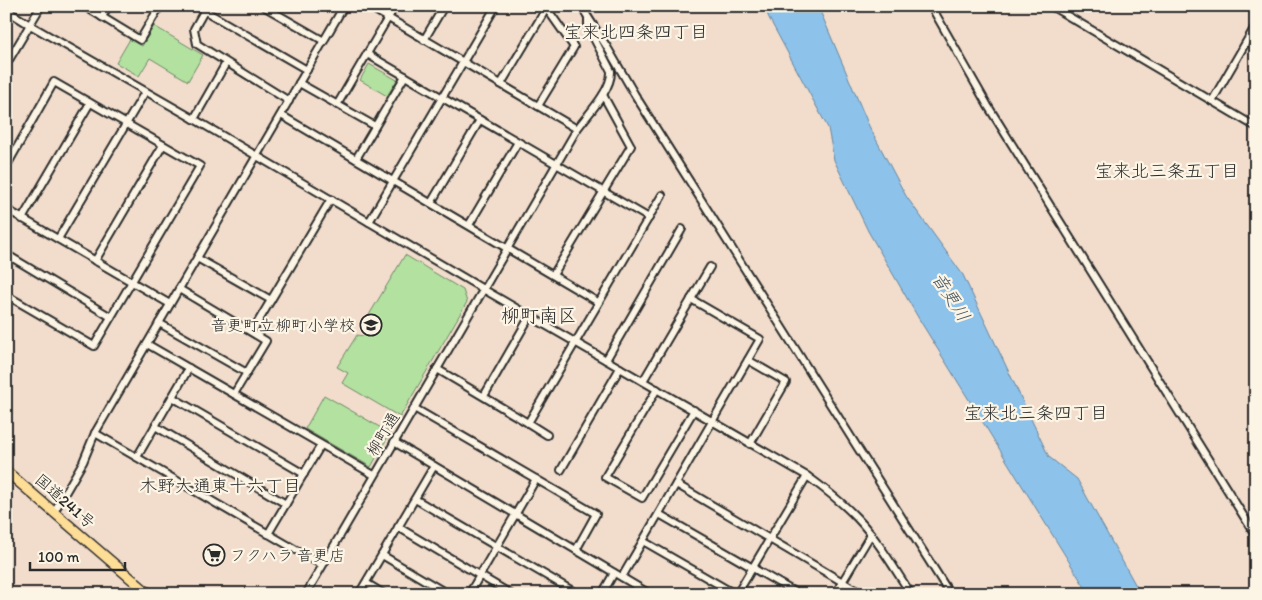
<svg xmlns="http://www.w3.org/2000/svg" width="1262" height="600" font-family="Itim,'Klee One',sans-serif">
<rect width="100%" height="100%" fill="#f2ddcc"/>
<filter id="ink" filterUnits="userSpaceOnUse"><feTurbulence type="fractalNoise" baseFrequency=".02" numOctaves="2"/><feDisplacementMap in="SourceGraphic" scale="10" xChannelSelector="R" yChannelSelector="G"/><feConvolveMatrix kernelMatrix="1 2 1 2 8 2 1 2 1" color-interpolation-filters="sRGB"/></filter>
<g filter="url(#ink)">
<!-- green -->
<g fill="#b2e1a0" stroke="#6e8666">
<polygon points="154,26 203,55 188,81 150,58 139,76 116,63 130,39 142,46"/>
<polygon points="369,64 397,80 387,96 360,80"/>
<path d="M405,255L463,290L467,302L400,417L342,383L348,373L337,367L357,335C372,339 378,327 369,315Z"/>
<polygon points="324,395 390,433 371,467 305,429"/>
</g>
<!-- water -->
<polygon fill="#8dc2eb" stroke="#66869e" points="764,6 818,6 869,126 906,196 963,275 1049,457 1077,479 1135,584 1142,594 1089,594 919,319 868,231 834,160 828,128 769,18"/>
<g fill="none" stroke-linecap="round" stroke-linejoin="round">
<!-- minor casing -->
<g stroke="#2b2b2b" stroke-width="10">
<g id="minor">
<polyline points="84,6 140,40 160,6"/>
<polyline points="207,6 194,29 197,44 289,101"/>
<polyline points="263,6 324,41"/>
<polyline points="368,6 577,129"/>
<polyline points="581,6 607,47 635,95 950,594"/>
<polyline points="931,6 988,106 1256,536"/>
<polyline points="1051,6 1256,127"/>
<path d="M6,10L30,25L194,119L483,289L807,476C825,489 842,502 857,518C878,540 894,568 911,594"/>
<polyline points="205,11 307,70"/>
<polyline points="102,17 108,6"/>
<polyline points="424,40 444,6"/>
<polyline points="367,54 649,218"/>
<polyline points="6,65 41,6"/>
<polyline points="299,83 375,126"/>
<polyline points="501,84 546,9"/>
<polyline points="1212,101 1256,25"/>
<polyline points="337,105 395,6"/>
<polyline points="538,106 574,47 545,6"/>
<polyline points="281,115 598,302"/>
<polyline points="194,119 226,63"/>
<polyline points="356,159 405,76"/>
<polyline points="6,167 54,82 200,166 94,346 6,295"/>
<polyline points="431,203 480,120"/>
<polyline points="6,209 170,304"/>
<polyline points="22,219 90,103"/>
<polyline points="369,222 496,6"/>
<polyline points="469,225 518,142"/>
<polyline points="58,239 145,92"/>
<polyline points="6,254 111,317"/>
<polyline points="197,258 271,300 331,199"/>
<polyline points="95,261 163,145"/>
<polyline points="553,275 631,146 603,95"/>
<polyline points="179,289 266,341 234,394"/>
<polyline points="159,323 247,373"/>
<polyline points="252,332 271,300"/>
<polyline points="147,344 374,475"/>
<polyline points="606,360 682,229"/>
<polyline points="748,360 786,382 750,444"/>
<polyline points="437,369 528,423 662,195"/>
<polyline points="643,381 710,267"/>
<polyline points="657,389 605,477 642,498 694,410"/>
<polyline points="484,396 530,316"/>
<polyline points="172,397 304,474"/>
<polyline points="414,408 596,514 576,550"/>
<polyline points="528,423 547,435"/>
<polyline points="155,426 286,504"/>
<polyline points="95,433 322,565"/>
<polyline points="394,442 650,594"/>
<polyline points="137,457 189,368"/>
<polyline points="561,470 620,368"/>
<polyline points="676,484 863,594"/>
<polyline points="415,499 578,594"/>
<polyline points="54,512 83,462 95,433 344,6"/>
<polyline points="659,514 798,594"/>
<polyline points="398,527 511,594"/>
<polyline points="268,534 321,445"/>
<polyline points="643,541 735,594"/>
<polyline points="382,555 448,594"/>
<polyline points="622,577 760,339 691,299"/>
<polyline points="366,583 384,594"/>
<path d="M306,594L577,129C588,114 612,90 611,71L588,27V19"/>
<polyline points="359,594 434,466"/>
<polyline points="469,594 536,479"/>
<polyline points="602,594 614,573"/>
<polyline points="737,594 807,476"/>
<polyline points="835,594 871,534"/>
</g>
</g>
<!-- highway casing -->
<g stroke="#2b2b2b" stroke-width="12">
<polyline id="highway" points="6,471 149,594"/>
</g>
<!-- minor -->
<use href="#minor" stroke="#fcf5e5" stroke-width="6"/>
<!-- highway -->
<use href="#highway" stroke="#fedd96" stroke-width="9"/>
</g>
</g>
<!-- icons -->
<defs>
<g id="school-ring" transform="scale(1.125)"><circle r="9.5" fill="#fcf5e5" stroke="#2b2b2b" stroke-width="1.5"/><path d="M0-5L7-2L0 1L-7-2ZM-4 1L0 2.5L4 1V4Q0 6-4 4Z" fill="#2b2b2b"/></g>
<g id="supermarket-ring" transform="scale(1.125)"><circle r="9.5" fill="#fcf5e5" stroke="#2b2b2b" stroke-width="1.5"/><path d="M-6-5.5h2.5l.6 2H6L4.5 2H-2.5L-4.4-4H-6ZM-1.5 3.2a1.3 1.3 0 1 0 .1 0ZM3 3.2a1.3 1.3 0 1 0 .1 0Z" fill="#2b2b2b"/></g>
</defs>
<g fill-rule="evenodd">
<use href="#school-ring" x="371" y="325"/>
<use href="#supermarket-ring" x="214" y="555"/>
</g>
<g text-anchor="middle" dominant-baseline="central" stroke-width="4.5" stroke-linejoin="round" paint-order="stroke">
<!-- poi labels -->
<g font-size="16" fill="#2b2b2b" stroke="#fcf5e5" text-anchor="end">
<text x="355" y="325">音更町立柳町小学校</text>
<text x="230" y="555" text-anchor="start">フクハラ 音更店</text>
</g>
<!-- street labels -->
<g font-size="16" fill="#2b2b2b" stroke="#fcf5e5">
<text transform="translate(383 434) rotate(-59)">柳町通</text>
<text transform="translate(65 501) rotate(41)">国道241号</text>
</g>
<!-- neighbourhood labels -->
<g font-size="18" fill="#2b2b2b" stroke="#fcf5e5">
<text x="636" y="32">宝来北四条四丁目</text>
<text x="1167" y="171">宝来北三条五丁目</text>
<text x="1036" y="413">宝来北三条四丁目</text>
<text x="220" y="486">木野大通東十六丁目</text>
</g>
<!-- water labels -->
<g font-size="18" font-style="italic" fill="#485865" stroke="#fcf5e5">
<text transform="translate(951 297) rotate(58)">音更川</text>
</g>
<!-- quarter labels -->
<g font-size="19" fill="#2b2b2b" stroke="#fcf5e5">
<text x="539" y="315">柳町南区</text>
</g>
</g>
<!-- margin -->
<rect width="1262" height="600" fill="none" stroke="#fcf5e5" stroke-width="25"/>
<rect x="12" y="12" width="1237" height="575" fill="none" stroke="#2b2b2b" stroke-width="2" filter="url(#ink)"/>
<!-- scale -->
<path d="M30 562v8h95v-8" fill="none" stroke="#2b2b2b" stroke-width="2.5"/>
<text x="38" y="562" font-size="15" fill="#2b2b2b" stroke="#fcf5e5" stroke-width="4" paint-order="stroke">100 m</text>
</svg>
